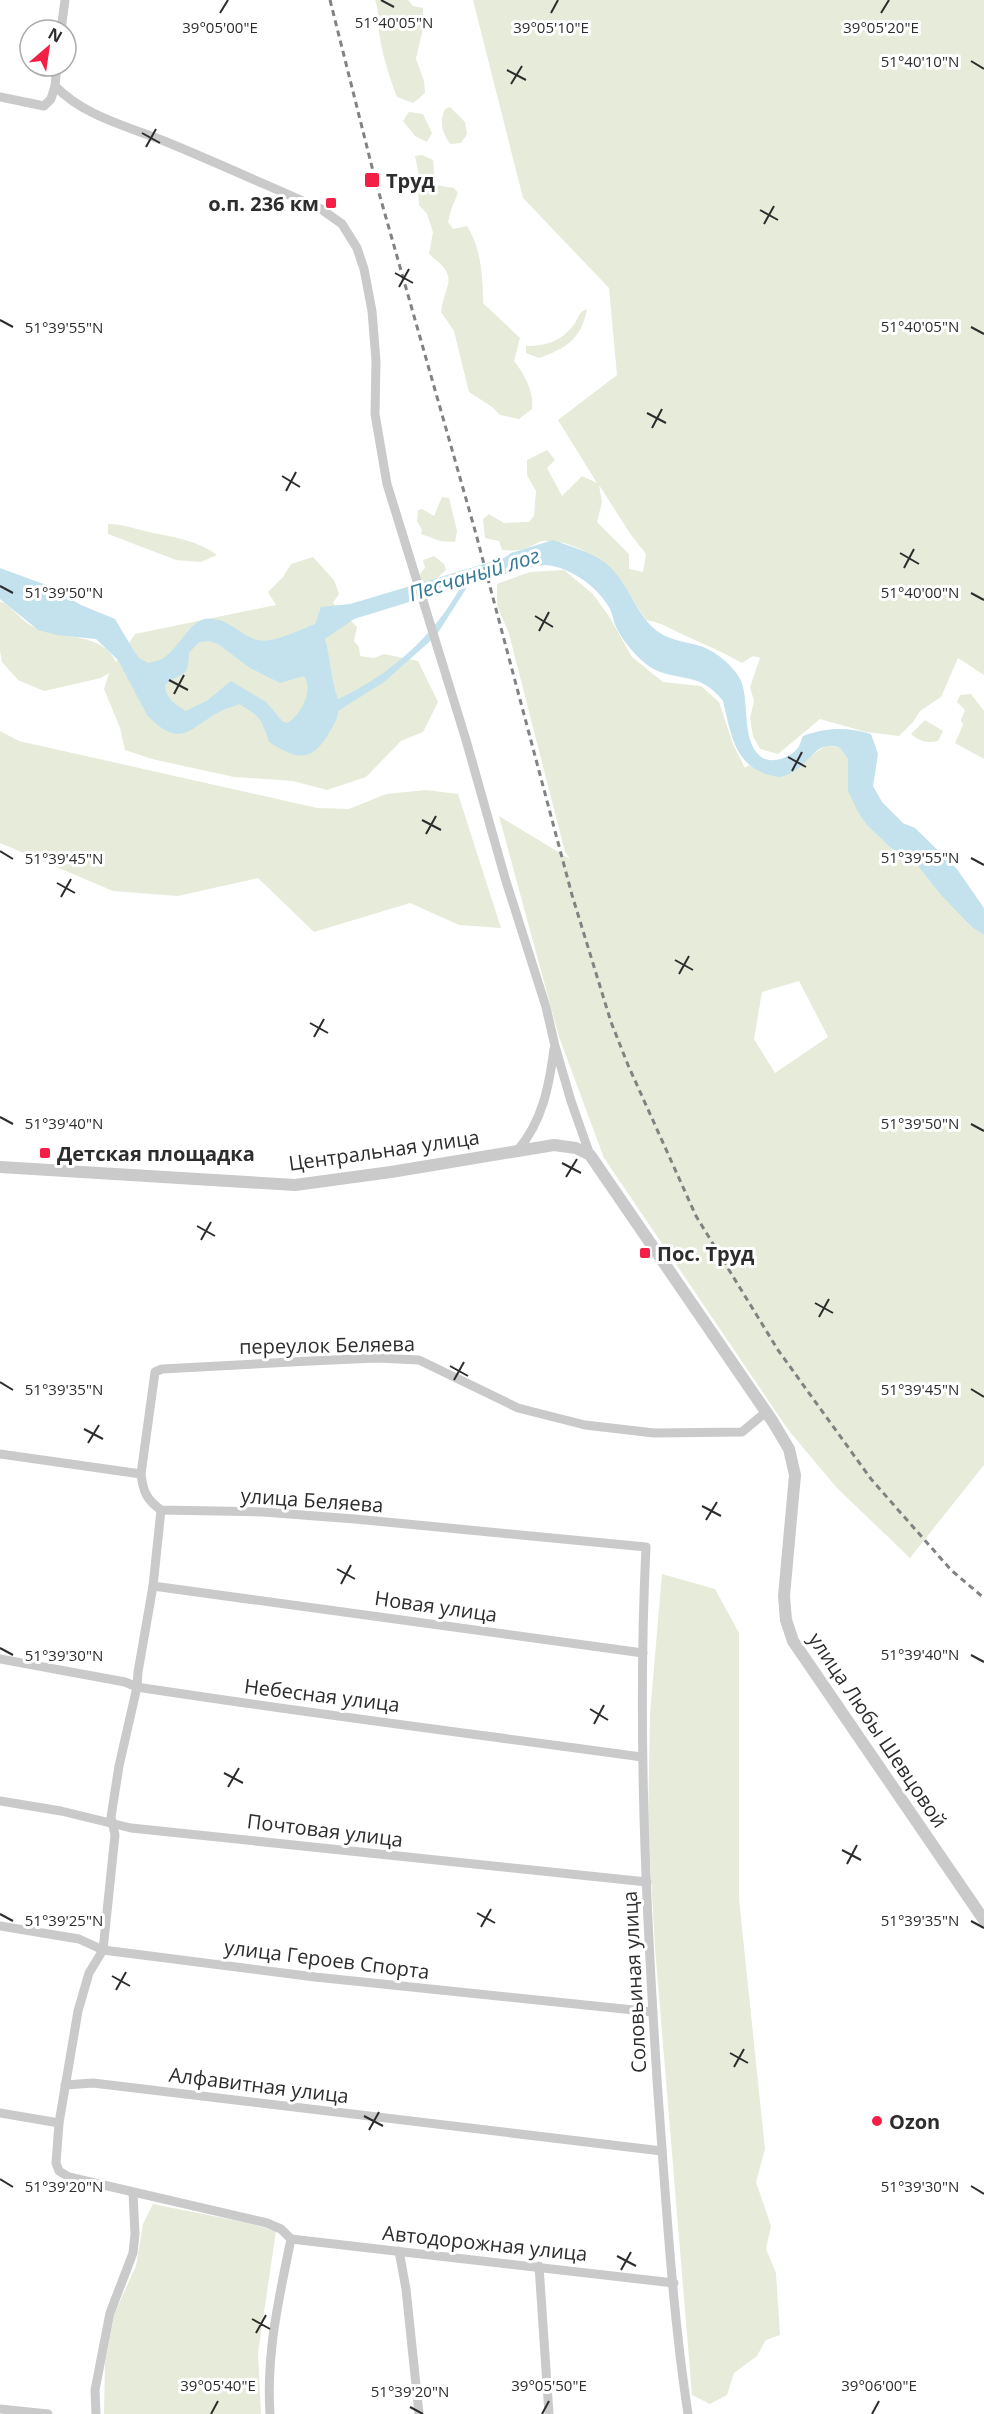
<svg xmlns="http://www.w3.org/2000/svg" width="984" height="2414" font-family="'Open Sans',sans-serif">
<rect width="100%" height="100%" fill="#fff"/>
<!-- green -->
<g fill="#e6ecd9" fill-rule="evenodd">
<path d="M375,0H408L413,6L423,8V28L416,59L424,81L425,93L413,103L397,97C390,78 383,58 380,38C377,25 380,12 375,0Z"/>
<path d="M473,0H984V675L958,658L941,697L920,711L913,722L899,736L866,732L820,719L778,754L760,749L753,736L750,718L754,701L750,687L760,658L753,656L742,663C723,652 705,645 686,636C672,630 661,622 646,620C621,582 596,542 546,541C540,540 535,545 529,547C520,551 512,551 502,550L499,541L485,538L483,519L489,514L504,523L529,522L534,516L536,491L527,475V460L547,450L555,460L547,468L562,496L582,476L597,483L558,420L617,375L609,288L523,198ZM599,485L631,535L646,554L643,572L629,569V554L597,522L602,502Z"/>
<path d="M450,107L465,122L467,134L461,143L450,144C442,133 439,121 445,109Z"/>
<polygon points="409,112 423,114 432,133 427,142 415,136 403,121"/>
<path d="M422,155L433,160L435,185L454,188L458,193L451,210L448,222L453,229L467,226C481,247 483,278 483,303L520,338L514,361C525,375 534,391 532,409L519,419L500,415L492,407L469,392L454,331L441,312C445,281 461,279 429,254L433,232L427,214L419,205L418,191L421,185L415,156Z"/>
<path d="M587,309C581,340 566,348 539,358L526,353V346C546,346 563,341 575,323C579,316 579,312 587,309Z"/>
<polygon points="442,497 449,498 457,531 455,542 440,541 421,534 422,530 417,521 418,510 422,509 434,516"/>
<path d="M108,524C120,524 129,527 141,530C168,537 194,538 217,555L201,562L176,560L108,534Z"/>
<polygon points="434,556 444,564 446,570 434,581 427,584 419,579 421,572 425,568 423,560"/>
<path d="M313,557L334,580L339,594L333,603L357,627L354,641L359,647L360,656L374,658L384,654L418,661L438,702L423,732L401,741L366,777L327,790L293,781L234,777L152,759L125,750L120,728L104,689L109,673L101,678L44,691L18,680L2,662L0,651V602L5,603C15,611 26,625 38,629C64,639 103,633 116,662L135,634L276,605L268,592L283,577L291,564Z"/>
<path d="M564,570L593,594L610,618L632,657L663,682L701,686L719,702L733,744L745,768L749,765L761,771H795L810,756L827,745L840,748L848,759L859,814L891,848L915,862L973,928L984,935V1465L910,1558L837,1488L789,1431L604,1158L559,1037L499,816L570,859L565,852L509,634L497,605V584L530,572ZM799,981L828,1037L775,1073L754,1039L762,992Z"/>
<polygon points="971,694 984,711 984,759 955,743 963,725 961,720 965,710 957,702 960,695"/>
<path d="M925,720L943,731L938,741C927,743 920,742 911,734Z"/>
<polygon points="0,731 19,741 317,808 349,809 386,794 426,790 458,794 501,928 459,925 410,903 314,932 258,878 178,896 113,891 0,843"/>
<polygon points="662,1574 715,1589 739,1633 739,1899 765,2149 756,2182 771,2226 766,2249 776,2273 780,2335 766,2340 757,2356 734,2373 727,2395 710,2404 692,2395 655,1948 648,1823 650,1714"/>
<polygon points="153,2204 248,2223 276,2231 258,2353 261,2414 104,2414 105,2363 115,2312 136,2266 143,2224"/>
</g>
<!-- water -->
<path fill="#c3e2ee" fill-rule="evenodd" d="M553,540C571,547 597,553 611,568C630,587 637,618 660,633C672,641 687,642 700,646C714,650 731,664 739,677C751,697 740,739 760,756C771,765 789,758 797,749C800,746 801,740 803,736C827,727 847,727 871,734L878,754L873,786L882,802L903,823L915,828L957,869L984,908V935L973,928L941,895L915,862L891,848L867,825L859,814L848,791V759L840,748C817,738 810,763 793,772C790,774 784,776 780,777C735,771 732,738 723,701C698,668 671,684 646,664C635,655 623,641 617,629C613,622 613,614 609,607C596,586 571,567 545,565C531,565 486,580 469,584L436,636L384,682L338,711C338,719 333,726 329,733C311,764 296,759 269,742C262,720 260,716 239,704C233,707 227,708 221,711C190,727 181,751 147,715L118,660L96,639L57,635L38,630L0,599V568L49,586L81,605L115,619L134,651L139,658L148,663C152,662 158,661 162,659C177,651 189,622 205,619C228,616 238,635 258,640C272,644 302,629 315,624L321,607L350,604L504,558L511,553ZM461,586C435,635 389,676 338,699C330,677 331,661 325,639L354,619ZM209,641L218,644L250,668L280,683L304,676C314,691 301,714 288,723L283,722L266,702L231,681L208,700L186,711C176,705 165,698 165,685C182,670 188,681 189,653L199,642Z"/>
<g fill="none" stroke-linecap="round" stroke-linejoin="round">
<!-- minor -->
<g stroke="#cacaca" stroke-width="9">
<polyline points="61,30 65,0"/>
<path d="M57,66L55,86C85,117 130,127 169,143C220,164 270,187 321,209L342,224L357,248L364,269L372,311L376,361L375,414L387,484L466,740L505,878L546,1007L555,1046L571,1101L590,1155"/>
<polyline points="0,97 44,106 51,99 55,86"/>
<path d="M518,1150C543,1120 549,1086 554,1049"/>
<path d="M0,1454L141,1474C143,1492 147,1500 161,1510L263,1512L355,1519L646,1547C637,1729 646,1912 658,2094C666,2200 672,2309 688,2414"/>
<polyline points="141,1474 155,1372 162,1369 310,1361 377,1358 419,1360 518,1408 585,1425 654,1433 742,1432 766,1412"/>
<polyline points="161,1510 153,1586 138,1672 137,1687 119,1766 111,1817 115,1835 103,1950 89,1973 78,2011 59,2123 56,2163 59,2171 69,2177 267,2223 281,2229 291,2239"/>
<polyline points="153,1586 643,1653"/>
<path d="M0,1659L125,1682L137,1687C305,1713 474,1734 642,1757"/>
<polyline points="0,1801 61,1811 131,1828 647,1882"/>
<polyline points="0,1926 79,1939 103,1950 315,1977 653,2012"/>
<polyline points="65,2085 93,2083 662,2151"/>
<polyline points="0,2113 59,2123"/>
<polyline points="291,2239 674,2283"/>
<polyline points="399,2251 406,2289 419,2414"/>
<polyline points="539,2266 549,2414"/>
<polyline points="0,2409 48,2414"/>
<polyline points="96,2414 95,2390 110,2313 133,2253 135,2234 133,2193"/>
<path d="M270,2414C266,2353 279,2298 291,2239"/>
</g>
<!-- tertiary -->
<polyline stroke="#cacaca" stroke-width="12" points="0,1167 295,1185 391,1172 554,1145 576,1148 590,1155 773,1422 789,1449 795,1475 784,1596 786,1620 793,1641 984,1920"/>
<!-- rail -->
<polyline stroke="#828282" stroke-width="3" stroke-dasharray="6 4.5" stroke-linecap="butt" points="330,0 375,179 476,534 572,895 611,1022 628,1065 696,1216 778,1350 871,1479 951,1570 984,1598"/>
</g>
<!-- ticks -->
<path fill="none" stroke="#2d2d2d" stroke-width="2" d="M381,0L394,7M220,13L228,0M551,13L558,0M881,13L889,0M971,61L984,69M507,70L526,80M511,84L522,66M142,133L160,143M146,147L156,129M760,210L778,220M764,224L774,206M395,273L413,283M399,287L409,269M0,320L13,327M971,327L984,334M647,413L666,423M652,428L662,409M282,476L300,487M286,491L296,472M900,553L919,564M904,568L914,549M0,586L13,593M971,593L984,600M535,616L553,627M539,631L549,612M169,680L188,690M174,694L184,675M788,757L806,767M792,771L802,752M422,820L441,830M426,834L436,816M0,851L13,859M971,858L984,865M57,883L75,893M61,897L71,879M675,960L693,970M679,974L689,956M310,1023L328,1033M314,1037L324,1019M0,1117L13,1124M971,1124L984,1131M562,1163L581,1173M566,1177L577,1159M197,1226L215,1236M201,1240L211,1222M815,1303L833,1313M819,1317L829,1299M450,1366L468,1376M454,1380L464,1362M0,1382L13,1390M971,1389L984,1397M84,1429L103,1439M88,1443L99,1425M702,1506L721,1516M706,1520L717,1502M337,1569L355,1579M341,1584L351,1565M0,1648L13,1655M971,1655L984,1662M590,1709L608,1720M594,1724L604,1705M224,1773L243,1783M228,1787L239,1768M842,1850L861,1860M847,1864L857,1845M477,1913L495,1923M0,1914L13,1921M971,1921L984,1928M481,1927L491,1909M112,1976L130,1986M116,1990L126,1972M730,2053L748,2063M734,2067L744,2049M364,2116L383,2126M369,2130L379,2112M0,2179L13,2187M971,2186L984,2194M617,2256L636,2266M621,2270L631,2252M252,2319L270,2329M256,2333L266,2315M410,2407L423,2414M211,2414L218,2401M542,2414L549,2401M872,2414L879,2401"/>
<!-- markers -->
<g fill="#f41f46" stroke="#fff" stroke-width="2">
<rect x="364" y="172" width="16" height="16" rx="3"/>
<rect x="325" y="197" width="12" height="12" rx="3"/>
<rect x="39" y="1147" width="12" height="12" rx="3"/>
<rect x="639" y="1247" width="12" height="12" rx="3"/>
<circle cx="877" cy="2121" r="6"/>
</g>
<g text-anchor="middle" dominant-baseline="central" stroke-width="6" stroke-linejoin="round" paint-order="stroke">
<!-- poi labels -->
<g font-size="20" font-weight="bold" fill="#2d2d2d" stroke="#fff" text-anchor="start">
<text x="386" y="180">Труд</text>
<text x="319" y="203" text-anchor="end">о.п. 236 км</text>
<text x="57" y="1153">Детская площадка</text>
<text x="657" y="1253">Пос. Труд</text>
<text x="889" y="2121">Ozon</text>
</g>
<!-- street labels -->
<g font-size="20" fill="#2d2d2d" stroke="#fff">
<text transform="translate(384 1150) rotate(-8)">Центральная улица</text>
<text transform="translate(327 1345) rotate(-1)">переулок Беляева</text>
<text transform="translate(312 1500) rotate(4)">улица Беляева</text>
<text transform="translate(436 1606) rotate(8)">Новая улица</text>
<text transform="translate(322 1695) rotate(7)">Небесная улица</text>
<text transform="translate(878 1730) rotate(56)">улица Любы Шевцовой</text>
<text transform="translate(325 1830) rotate(7)">Почтовая улица</text>
<text transform="translate(327 1959) rotate(7)">улица Героев Спорта</text>
<text transform="translate(634 1982) rotate(-93)">Соловьиная улица</text>
<text transform="translate(259 2085) rotate(7)">Алфавитная улица</text>
<text transform="translate(485 2243) rotate(6)">Автодорожная улица</text>
</g>
<!-- water labels -->
<g font-size="21" font-style="italic" fill="#347b96" stroke="#fff">
<text transform="translate(474 574) rotate(-17)">Песчаный лог</text>
</g>
</g>
<g font-size="15" text-anchor="middle" fill="#2d2d2d" stroke="#fff" stroke-width="6" stroke-linejoin="round" paint-order="stroke">
<text x="394" y="28">51°40'05"N</text>
<text x="220" y="33">39°05'00"E</text>
<text x="551" y="33">39°05'10"E</text>
<text x="881" y="33">39°05'20"E</text>
<text x="920" y="67">51°40'10"N</text>
<text x="920" y="332">51°40'05"N</text>
<text x="64" y="333">51°39'55"N</text>
<text x="920" y="598">51°40'00"N</text>
<text x="64" y="598">51°39'50"N</text>
<text x="920" y="863">51°39'55"N</text>
<text x="64" y="864">51°39'45"N</text>
<text x="920" y="1129">51°39'50"N</text>
<text x="64" y="1129">51°39'40"N</text>
<text x="920" y="1395">51°39'45"N</text>
<text x="64" y="1395">51°39'35"N</text>
<text x="920" y="1660">51°39'40"N</text>
<text x="64" y="1661">51°39'30"N</text>
<text x="920" y="1926">51°39'35"N</text>
<text x="64" y="1926">51°39'25"N</text>
<text x="920" y="2192">51°39'30"N</text>
<text x="64" y="2192">51°39'20"N</text>
<text x="218" y="2391">39°05'40"E</text>
<text x="549" y="2391">39°05'50"E</text>
<text x="879" y="2391">39°06'00"E</text>
<text x="410" y="2397">51°39'20"N</text>
</g>
<!-- north arrow -->
<g transform="translate(48 48) rotate(29)"><circle r="28" fill="#ffffff" stroke="#ababab" stroke-width="1.5"/>
<path d="M0-4.5L10 22L0 15L-10 22Z" fill="#f41f46"/>
<text y="-9" font-size="16" font-weight="bold" text-anchor="middle" fill="#2d2d2d">N</text>
</g>
</svg>
